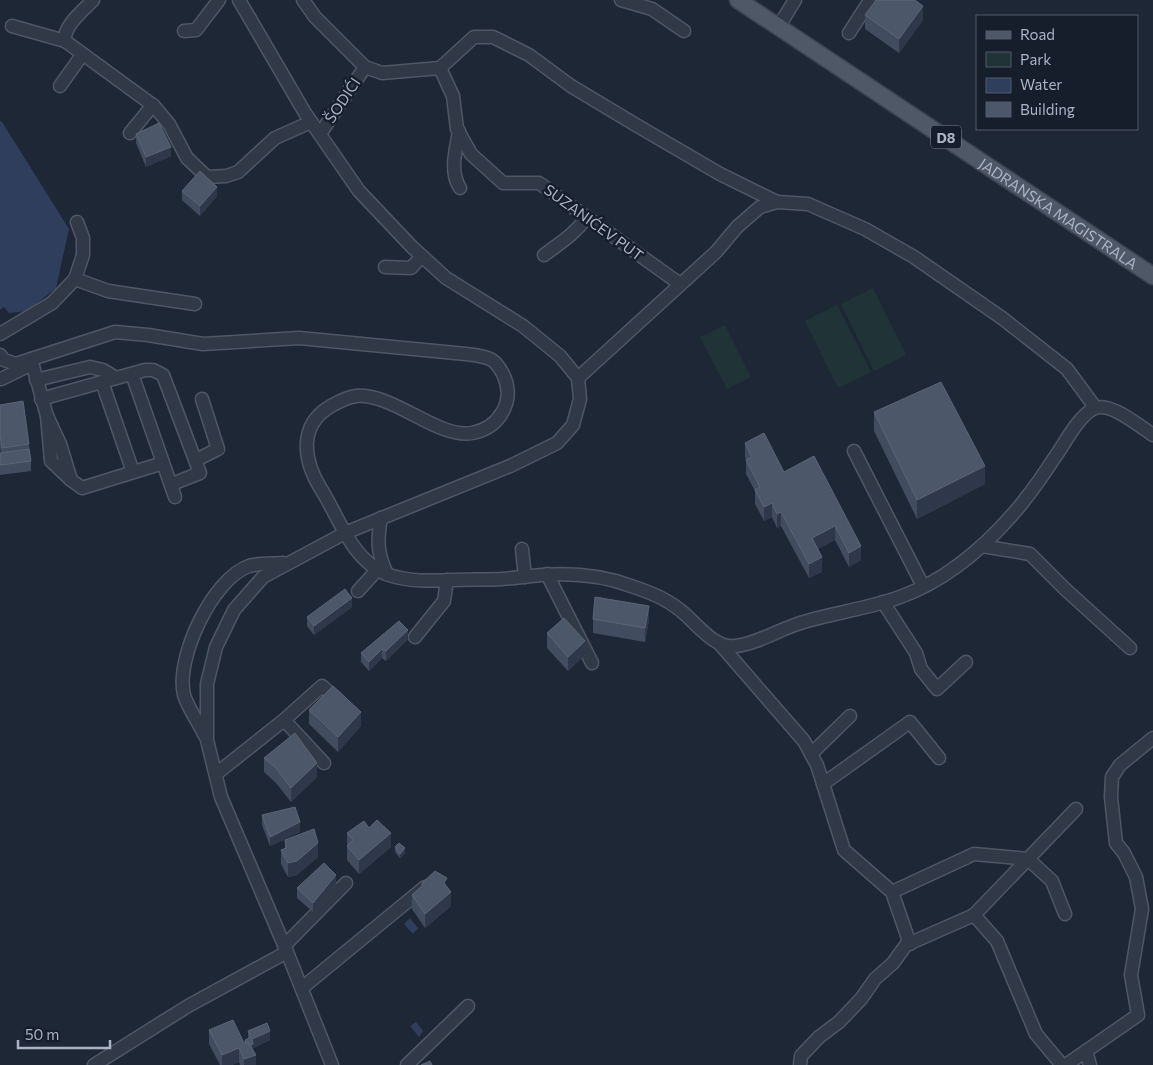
<svg xmlns="http://www.w3.org/2000/svg" width="1153" height="1065" font-family="Commissioner,sans-serif">
<rect width="100%" height="100%" fill="#1e2736"/>
<!-- green -->
<g fill="#203337">
<polygon points="873,288 906,355 874,371 841,304"/>
<polygon points="837,305 871,372 838,388 805,321"/>
<polygon points="725,325 751,377 727,389 700,337"/>
</g>
<!-- water -->
<g fill="#2f3e5c">
<polygon points="0,121 2,122 69,229 56,288 27,311 9,313 4,307 0,310"/>
<polygon points="410,918 418,928 413,934 404,924"/>
<polygon points="416,1022 423,1031 419,1037 410,1026"/>
</g>
<g fill="none" stroke-linecap="round" stroke-linejoin="round">
<!-- minor casing -->
<g stroke="#4f5665" stroke-width="15">
<g id="minor">
<path d="M93,0C83,11 63,26 65,41L154,106L169,124L187,158L207,177L226,176L238,172L275,138L311,122"/>
<polyline points="239,0 305,113 359,191 412,247 446,278 523,326 560,356 578,378 580,399 573,425 557,443 510,466 345,533 263,577 234,610 216,647 207,684 207,740 221,797 287,952 332,1065"/>
<polyline points="303,0 315,17 365,67 382,73 440,68 453,96 457,129 471,154 503,183 539,183 680,284"/>
<polyline points="621,0 652,9 684,31"/>
<polyline points="12,26 65,41"/>
<polyline points="779,26 795,0"/>
<polyline points="184,31 196,30 219,0"/>
<polyline points="849,33 869,2 869,0"/>
<polyline points="440,68 474,37 493,37 529,55 571,86 636,125 720,174 777,202"/>
<polyline points="60,86 82,55"/>
<path d="M459,131C456,150 449,171 460,188"/>
<polyline points="130,133 153,105"/>
<polyline points="320,134 365,67"/>
<path d="M544,255C560,243 575,234 587,217"/>
<polyline points="385,267 411,268 422,256"/>
<polyline points="75,279 108,291 195,304"/>
<polyline points="0,334 52,303 75,279 83,255 83,238 77,222"/>
<path d="M0,355L4,360L16,364L115,332L148,335L203,344L299,338L466,354C474,355 485,356 492,360C498,364 501,370 504,376C515,402 499,428 472,433C438,439 394,393 356,396C348,397 338,402 331,406C298,425 303,460 321,489C340,519 351,559 386,574C408,582 431,581 454,580C470,579 486,580 502,579C516,578 529,576 543,575C572,573 604,576 631,586C649,592 665,598 680,610C696,622 713,649 736,646C760,643 783,627 807,621C838,612 870,608 900,597C947,580 987,545 1019,507C1032,491 1044,474 1055,457C1065,443 1078,417 1093,409C1109,400 1139,426 1153,435"/>
<polyline points="31,359 47,416 60,444 71,480"/>
<polyline points="132,374 175,497"/>
<polyline points="578,378 716,252 737,227 760,207 777,202 808,204 865,229 914,257 1002,318 1067,369 1095,407"/>
<polyline points="1,379 30,365"/>
<polyline points="36,380 90,367 103,370 116,378"/>
<polyline points="102,382 133,472"/>
<polyline points="41,399 145,370 153,370 163,375 200,473 172,484"/>
<polyline points="47,416 51,461 71,480 82,488 163,463"/>
<polyline points="854,451 923,586"/>
<polyline points="196,460 218,449 202,399"/>
<path d="M381,518C377,540 377,553 387,574"/>
<polyline points="982,546 1030,554 1065,589 1130,648"/>
<polyline points="522,549 525,577"/>
<polyline points="547,574 592,663"/>
<polyline points="358,591 378,569"/>
<polyline points="883,602 916,653 921,669 937,689 966,662"/>
<polyline points="415,637 444,601 447,580"/>
<polyline points="719,643 804,741 817,765 844,850 892,892 910,944"/>
<polyline points="284,720 322,686 340,702"/>
<path d="M205,736C200,725 187,706 184,695C175,659 212,579 249,566C259,563 273,564 283,563"/>
<polyline points="811,754 850,716"/>
<polyline points="216,774 284,720 324,763"/>
<polyline points="823,784 910,722 939,758"/>
<polyline points="892,892 974,854 1028,859 1052,881 1065,914"/>
<polyline points="974,915 1076,809"/>
<polyline points="284,946 346,883"/>
<polyline points="302,988 425,887"/>
<polyline points="1086,1051 1090,1065"/>
<polyline points="94,1065 188,1006 287,952"/>
<polyline points="407,1065 468,1006"/>
<polyline points="800,1065 801,1056 819,1037 839,1022 861,999 875,979 893,963 906,945 974,915 997,941 1036,1034 1062,1065"/>
<polyline points="1066,1065 1138,1015 1131,975 1142,909 1136,877 1124,853 1116,843 1111,797 1112,777 1120,765 1153,738"/>
</g>
</g>
<!-- major casing -->
<g stroke="#3b4250" stroke-width="19">
<g id="major">
<path id="s1" d="M738,0L1153,276"/>
</g>
</g>
<!-- minor -->
<use href="#minor" stroke="#323946" stroke-width="12"/>
<!-- major -->
<use href="#major" stroke="#4f5867" stroke-width="16"/>
</g>
<!-- wall -->
<g fill="#424c5f">
<polygon points="865,15 923,20 899,53 865,29"/>
<polygon points="136,134 171,156 146,167 136,143"/>
<polygon points="182,191 217,196 200,216 182,200"/>
<polygon points="0,405 29,444 31,461 31,471 0,475 0,453 1,453 0,448"/>
<polygon points="874,412 985,484 917,519 874,431"/>
<polygon points="745,443 784,472 814,456 861,560 849,567 835,540 818,549 822,572 809,578 781,526 777,528 772,517 764,521 755,504 755,491 746,474 746,460 745,457"/>
<polygon points="352,607 314,635 307,626 307,617"/>
<polygon points="593,619 649,620 645,642 593,633"/>
<polygon points="547,633 585,655 568,671 547,648"/>
<polygon points="408,639 386,661 382,658 369,671 361,662 361,653"/>
<polygon points="309,710 361,726 338,752 309,724"/>
<polygon points="264,758 317,777 291,802 276,783 264,772"/>
<polygon points="262,815 300,832 270,846 262,825"/>
<polygon points="369,828 391,847 359,874 347,860 347,833"/>
<polygon points="285,840 318,857 297,875 288,877 281,864 281,850 285,849"/>
<polygon points="395,847 405,853 400,858 395,852"/>
<polygon points="336,884 313,912 297,898 297,888"/>
<polygon points="447,886 451,906 425,928 412,909 412,895"/>
<polygon points="209,1030 244,1043 245,1043 245,1040 248,1038 248,1031 270,1040 253,1048 256,1065 240,1065 239,1062 232,1065 220,1065 209,1044"/>
</g>
<!-- shaded-wall -->
<g fill="#2f384a">
<polygon points="923,6 923,20 899,53 899,39"/>
<polygon points="171,147 171,156 146,167 146,157"/>
<polygon points="217,187 217,196 200,216 200,206"/>
<polygon points="985,466 985,484 917,519 917,500"/>
<polygon points="772,503 772,517 764,521 764,507"/>
<polygon points="781,512 781,526 777,528 777,514"/>
<polygon points="835,526 835,540 812,552 812,538"/>
<polygon points="861,546 861,560 849,567 849,553"/>
<polygon points="822,557 822,572 809,578 809,564"/>
<polygon points="352,598 352,607 314,635 314,626"/>
<polygon points="649,606 649,620 645,642 645,628"/>
<polygon points="408,630 408,639 386,661 386,651"/>
<polygon points="585,641 585,655 568,671 568,657"/>
<polygon points="382,649 382,658 369,671 369,662"/>
<polygon points="361,712 361,726 338,752 338,737"/>
<polygon points="317,763 317,777 291,802 291,788"/>
<polygon points="300,822 300,832 270,846 270,837"/>
<polygon points="391,833 391,847 359,874 359,860"/>
<polygon points="318,843 318,857 297,875 288,877 288,863"/>
<polygon points="405,848 405,853 400,858 400,854"/>
<polygon points="336,875 336,884 313,912 313,903"/>
<polygon points="451,892 451,906 425,928 425,914"/>
<polygon points="270,1031 270,1040 253,1048 253,1053 248,1047 252,1039"/>
<polygon points="239,1048 239,1062 232,1065 222,1065 222,1055"/>
<polygon points="256,1055 256,1065 244,1065 244,1059"/>
</g>
<!-- building -->
<g fill="#4d576a" stroke="#5c6578">
<polygon points="876,0 915,0 923,6 899,39 865,15"/>
<polygon points="159,123 171,147 146,157 136,134"/>
<polygon points="200,171 217,187 200,206 182,191"/>
<polygon points="941,382 985,466 917,500 874,412"/>
<polygon points="23,401 29,444 2,448 0,434 0,405"/>
<polygon points="764,433 784,472 814,456 861,546 849,553 835,526 812,538 822,557 809,564 781,512 777,514 772,503 764,507 755,490 760,487 746,460 752,457 745,443"/>
<polygon points="29,449 31,461 0,465 0,453"/>
<polygon points="345,589 352,598 314,626 307,617"/>
<polygon points="595,597 649,606 645,628 593,619"/>
<polygon points="564,618 585,641 568,657 547,633"/>
<polygon points="399,621 408,630 386,651 382,649 369,662 361,653"/>
<polygon points="333,686 361,712 338,737 309,710"/>
<polygon points="295,733 317,763 291,788 276,768 264,758"/>
<polygon points="295,807 300,822 270,837 262,815"/>
<polygon points="377,820 391,833 359,860 347,846 353,840 347,833 364,821 369,828"/>
<polygon points="314,829 318,843 297,861 288,863 281,850 286,848 285,840"/>
<polygon points="399,843 405,848 400,854 395,847"/>
<polygon points="324,863 336,875 313,903 297,888"/>
<polygon points="435,871 447,878 444,883 451,892 425,914 412,895 422,886 422,883"/>
<polygon points="233,1020 244,1043 248,1042 256,1055 244,1059 239,1048 222,1055 209,1030"/>
<polygon points="267,1023 270,1031 252,1039 253,1044 250,1046 248,1042 246,1043 245,1040 251,1037 248,1031"/>
<polygon points="430,1061 432,1065 421,1065"/>
</g>
<g text-anchor="middle" dominant-baseline="central" stroke-width="5" stroke-linejoin="round" paint-order="stroke">
<!-- shield labels -->
<rect fill="#171e2b" stroke="#7f8696" stroke-width="1" x="931" y="125.5" width="30" height="23" rx="4"/>
<g font-size="14" font-weight="bold" fill="#abb3c4">
<text x="946" y="137">D8</text>
</g>
<!-- street labels -->
<g font-size="15" fill="#abb3c4" stroke="#171e2b">
<text transform="translate(342 100) rotate(-56)">ŠODIĆI</text>
<text stroke="none"><textPath href="#s1" startOffset="385">JADRANSKA MAGISTRALA</textPath></text>
<text transform="translate(594 222) rotate(36)">SUZANIĆEV PUT</text>
</g>
</g>
<!-- legend -->
<rect x="976" y="15" width="162" height="115" fill="#171e2b" stroke="#525a68"/>
<rect x="986" y="31" width="25" height="8" fill="#4f5867" stroke="#525a68"/>
<text x="1020" y="40" font-size="15" fill="#abb3c4">Road</text>
<rect x="986" y="52" width="25" height="15" fill="#203337" stroke="#525a68"/>
<text x="1020" y="65" font-size="15" fill="#abb3c4">Park</text>
<rect x="986" y="78" width="25" height="15" fill="#2f3e5c" stroke="#525a68"/>
<text x="1020" y="90" font-size="15" fill="#abb3c4">Water</text>
<rect x="986" y="102" width="25" height="15" fill="#4d576a" stroke="#525a68"/>
<text x="1020" y="115" font-size="15" fill="#abb3c4">Building</text>
<!-- scale -->
<path d="M18 1040v8h92v-8" fill="none" stroke="#abb3c4" stroke-width="2.5"/>
<text x="25" y="1040" font-size="15" fill="#abb3c4" stroke="#171e2b" stroke-width="4" paint-order="stroke">50 m</text>
</svg>
